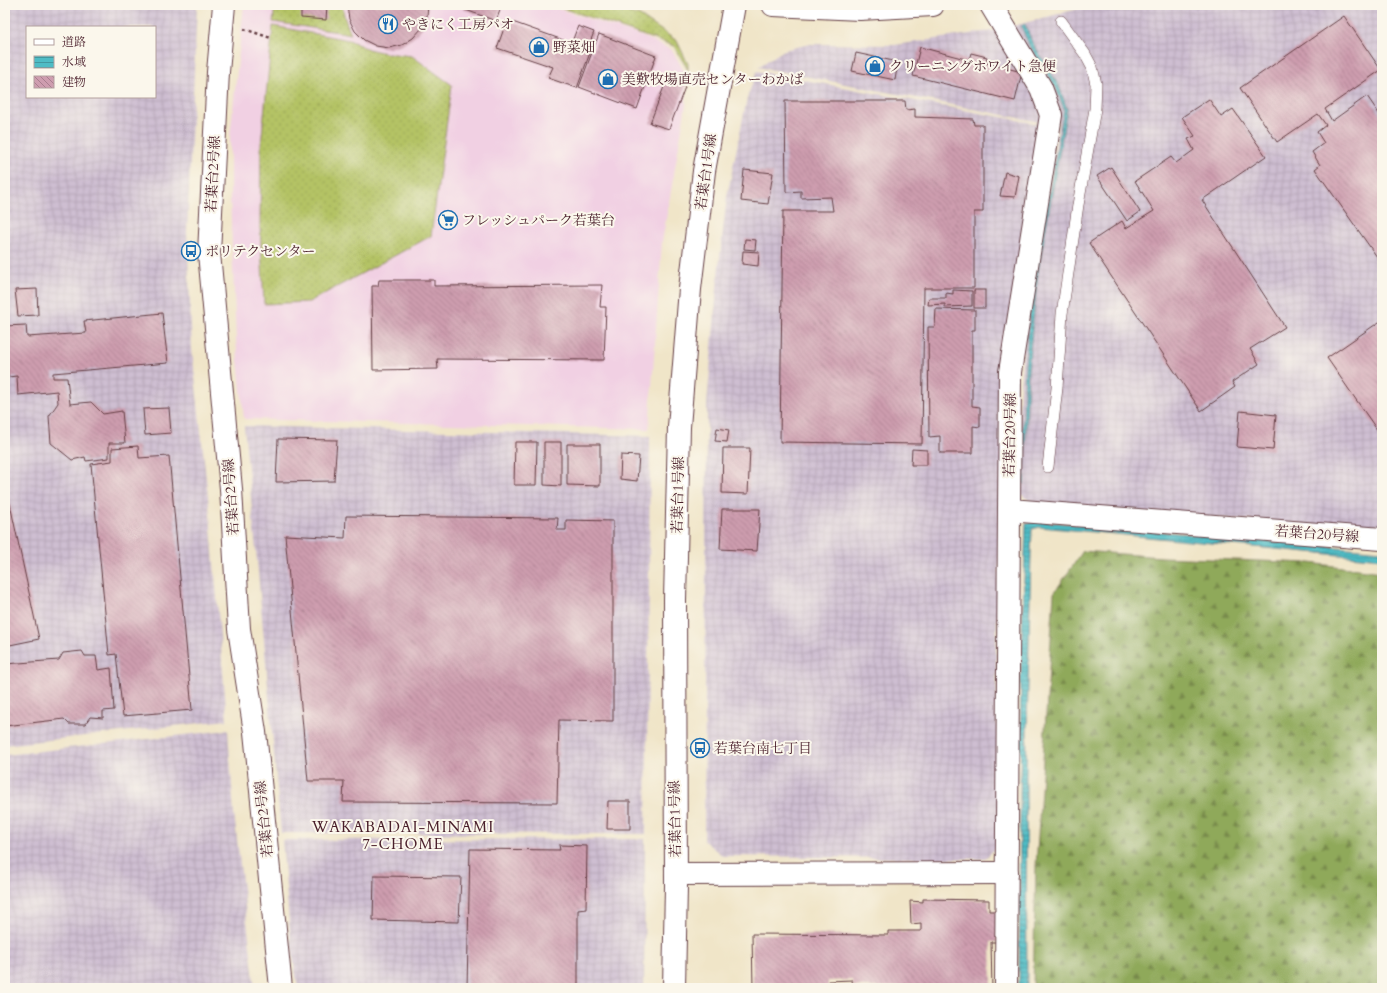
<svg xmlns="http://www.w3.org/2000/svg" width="1387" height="993" font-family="Cardo,'Noto Serif JP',serif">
<defs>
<pattern id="industrial-grid" width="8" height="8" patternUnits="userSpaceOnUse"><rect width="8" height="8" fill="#cebed1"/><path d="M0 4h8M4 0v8" fill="none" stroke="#b2a3b4"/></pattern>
<pattern id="grass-dots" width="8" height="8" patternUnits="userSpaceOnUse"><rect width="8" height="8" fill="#b4c365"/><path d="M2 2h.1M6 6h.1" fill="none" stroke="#9ca758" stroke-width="1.8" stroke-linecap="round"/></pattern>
<pattern id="forest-firs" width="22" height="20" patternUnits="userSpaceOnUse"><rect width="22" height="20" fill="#8fa95a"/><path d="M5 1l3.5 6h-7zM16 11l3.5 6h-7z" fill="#77894b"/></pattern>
<pattern id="water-rules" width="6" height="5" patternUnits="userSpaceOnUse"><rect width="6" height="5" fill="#4ebcc5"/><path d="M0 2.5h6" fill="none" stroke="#4398a0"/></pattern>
<pattern id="building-back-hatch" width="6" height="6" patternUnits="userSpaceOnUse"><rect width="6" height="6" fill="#ce9daf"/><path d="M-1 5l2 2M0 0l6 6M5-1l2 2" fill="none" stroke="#a97f8f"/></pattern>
</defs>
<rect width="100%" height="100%" fill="#fbf7ec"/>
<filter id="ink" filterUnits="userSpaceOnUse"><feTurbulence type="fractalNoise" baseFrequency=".025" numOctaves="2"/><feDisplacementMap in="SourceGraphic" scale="8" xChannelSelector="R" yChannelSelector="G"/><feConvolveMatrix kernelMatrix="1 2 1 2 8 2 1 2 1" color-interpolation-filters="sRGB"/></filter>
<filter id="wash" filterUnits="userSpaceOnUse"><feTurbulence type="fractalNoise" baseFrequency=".012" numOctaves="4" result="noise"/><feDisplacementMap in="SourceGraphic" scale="16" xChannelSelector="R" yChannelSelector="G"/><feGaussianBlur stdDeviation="0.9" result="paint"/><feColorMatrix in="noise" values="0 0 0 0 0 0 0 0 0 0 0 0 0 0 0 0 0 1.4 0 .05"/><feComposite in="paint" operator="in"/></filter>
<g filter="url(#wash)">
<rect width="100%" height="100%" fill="#f0e5c8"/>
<!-- built -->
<polygon fill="#f1d0e3" points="244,5 547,5 641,36 672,50 687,76 686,105 662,242 649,429 244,419 236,340 230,197 230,137"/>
<!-- industrial -->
<g fill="url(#industrial-grid)" fill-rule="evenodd">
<path d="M5,5H197L187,231L192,349L210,515L227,720L5,745ZM27,27H155V97H27Z"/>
<polygon points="1092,5 1382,5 1382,531 1033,503 1017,491 1020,388 1024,337 1059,123 1013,26"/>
<polygon points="997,30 1031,86 1045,123 758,67 784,50 810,44 895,45"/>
<polygon points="757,71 1044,125 1001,514 996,649 999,844 985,859 723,856 704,841 707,404 719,265 727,196 747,98"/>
<polygon points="244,426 650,436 649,584 646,834 281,833 257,561"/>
<polygon points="228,730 234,814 255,988 5,988 5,755"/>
<polygon points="645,839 644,988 298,988 291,945 282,840"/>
</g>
<!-- grass -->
<g fill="url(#grass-dots)" stroke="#7f7148">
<polygon points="275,5 342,5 345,19 351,34 273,22"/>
<polygon points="554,5 608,5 640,16 677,41 688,64 688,70 674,46"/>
<polygon points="273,26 349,40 368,49 385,53 412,56 452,85 431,236 309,302 264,304 260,225 261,145"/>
</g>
<!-- forest -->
<polygon fill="url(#forest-firs)" stroke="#6c6442" points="1083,551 1162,557 1310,563 1382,572 1382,988 1033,988 1036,866 1054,593"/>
<!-- water -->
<g fill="url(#water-rules)" stroke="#4c6e78">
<polygon points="1025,24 1032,42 1059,86 1067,109 1038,272 1028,370 1024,484 1021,483 1025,366 1032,290 1064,109 1056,88 1029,45 1021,26"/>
<polygon points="1038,521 1382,551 1382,559 1040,527 1032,529 1031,555 1026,777 1027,988 1019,988 1021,658 1026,524"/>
</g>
<g id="blocks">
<!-- building -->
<g fill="url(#building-back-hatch)">
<polygon points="301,5 327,5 326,20 301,18"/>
<polygon points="347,5 428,5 427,16 422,28 413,38 402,45 389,48 376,46 364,40 355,31 349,19"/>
<polygon points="464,5 502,5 496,21 463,9"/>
<polygon points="1344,16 1381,70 1325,109 1332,121 1367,96 1382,118 1382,264 1315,169 1320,165 1312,152 1324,143 1317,132 1326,125 1318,114 1277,142 1240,88"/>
<polygon points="507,20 591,50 577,88 548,78 553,67 497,48"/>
<polygon points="578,26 594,32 589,45 573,39"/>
<polygon points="599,34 656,56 637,109 579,87"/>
<polygon points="920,47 969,60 971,53 987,57 986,63 1022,72 1015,101 913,76"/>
<polygon points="856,53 898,62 895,80 852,71"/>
<polygon points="667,79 685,87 669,129 650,123"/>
<polygon points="1209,99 1221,117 1233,109 1266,156 1202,200 1285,327 1250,349 1259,364 1232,382 1235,387 1201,411 1089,243 1122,221 1126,228 1154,211 1135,181 1171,157 1176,163 1194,150 1188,139 1195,136 1182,117"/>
<polygon points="785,101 905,101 906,110 915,109 915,117 973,119 974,125 983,125 983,212 974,212 974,288 924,288 922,444 780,442 783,211 833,211 831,197 801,198 801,191 786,192"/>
<polygon points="1111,167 1140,212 1127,221 1097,176"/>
<polygon points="744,170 773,173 768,204 741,201"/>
<polygon points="1005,172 1019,176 1015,197 1000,196"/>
<polygon points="745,239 756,240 755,250 744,249"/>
<polygon points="743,251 759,252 758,266 742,264"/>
<polygon points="379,280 434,280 434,286 602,285 600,307 606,307 604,360 437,359 438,369 373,370 372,286 378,286"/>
<polygon points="37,289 38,315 18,316 15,290"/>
<polygon points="953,290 972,291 972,306 945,307 945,304 928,305 929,298 946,298 946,293 953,294"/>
<rect x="974" y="290" width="11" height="18"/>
<polygon points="936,309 975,310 975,330 972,330 972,406 980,407 980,427 973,426 973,453 940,453 940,436 929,437 928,327 935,327"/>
<polygon points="162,313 168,363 53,373 53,378 67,378 70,404 91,402 103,414 122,411 125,443 109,443 109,458 86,461 85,457 72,460 51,443 49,416 58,403 57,391 18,395 17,376 8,377 5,326 26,325 27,337 86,333 84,321"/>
<polygon points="1382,320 1382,437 1327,358"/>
<polygon points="169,408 171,433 145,435 143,409"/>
<polygon points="1240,411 1276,415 1273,450 1237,447"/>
<polygon points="717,428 729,430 727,442 715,441"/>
<polygon points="278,439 337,440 334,481 276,482"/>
<polygon points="515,442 537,442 536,485 514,485"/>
<polygon points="544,442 561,442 561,486 544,485"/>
<polygon points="567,444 600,444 600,486 567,485"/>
<polygon points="138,446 139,458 169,456 192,710 123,716 116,654 109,655 91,464 112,461 112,448"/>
<polygon points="723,448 750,448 748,494 722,493"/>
<polygon points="912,449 927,450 927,465 911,465"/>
<polygon points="621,455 639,456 637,481 620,479"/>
<polygon points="5,481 39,639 5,646"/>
<polygon points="722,509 760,509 757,551 720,549"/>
<polygon points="346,516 558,518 557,530 566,530 566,520 613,521 613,721 559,720 557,803 343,802 344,781 308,781 285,535 345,538"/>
<polygon points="82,651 85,656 96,656 98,670 111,668 114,710 103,711 103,718 90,717 85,724 69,724 64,719 5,726 5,664 59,660 63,653"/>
<polygon points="608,801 630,801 630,829 607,829"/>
<polygon points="559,845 587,846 586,909 578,910 578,988 467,988 470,849 560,850"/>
<polygon points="374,876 461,877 459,922 373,920"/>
<polygon points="923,899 989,900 989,911 998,911 997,942 991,942 992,988 853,987 852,980 828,981 828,988 753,988 752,934 888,935 888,931 921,931 921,923 911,924 910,901 923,902"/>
</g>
</g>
</g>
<g filter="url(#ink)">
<use href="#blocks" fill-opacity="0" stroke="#633d43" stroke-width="1"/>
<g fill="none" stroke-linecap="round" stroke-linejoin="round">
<!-- lane casing -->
<g stroke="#633d43" stroke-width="12">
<polyline id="lane" points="1048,467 1057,388 1062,314 1078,205 1095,109 1096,84 1092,67 1085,54 1061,21"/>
</g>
<!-- street casing -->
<g stroke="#633d43" stroke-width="24">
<g id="street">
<polyline points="991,5 1041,88 1051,115 1010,372 1009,510 1382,539"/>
<polyline points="676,874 1007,873"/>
<polyline points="1006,988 1009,510"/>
</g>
</g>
<!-- secondary casing -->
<g stroke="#633d43" stroke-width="24">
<g id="secondary">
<polyline points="224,5 218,72 209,253 231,489 239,629 255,732 281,988"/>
<polyline points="773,5 860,9 933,5"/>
<polyline points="674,988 676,886 675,600 679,427 690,289 704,171 734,5"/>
</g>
</g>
<!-- path -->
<polyline stroke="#633d43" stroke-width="2.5" stroke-dasharray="3 3" stroke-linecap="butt" points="244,29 271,38"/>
<!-- lane -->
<use href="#lane" stroke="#fff" stroke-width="11"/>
<!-- street -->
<use href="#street" stroke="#fff" stroke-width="22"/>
<!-- secondary -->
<use href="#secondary" stroke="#fff" stroke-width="22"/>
</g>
</g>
<!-- icons -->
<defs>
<g id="restaurant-ring" transform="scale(1)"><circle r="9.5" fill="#fbf7ec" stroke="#1f6fb2" stroke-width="1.5"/><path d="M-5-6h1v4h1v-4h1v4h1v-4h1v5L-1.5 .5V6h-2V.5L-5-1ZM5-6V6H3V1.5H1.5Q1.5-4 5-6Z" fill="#1f6fb2"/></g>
<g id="shop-ring" transform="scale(1)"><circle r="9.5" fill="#fbf7ec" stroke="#1f6fb2" stroke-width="1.5"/><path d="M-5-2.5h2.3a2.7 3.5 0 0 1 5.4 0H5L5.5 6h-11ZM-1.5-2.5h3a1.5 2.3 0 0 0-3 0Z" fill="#1f6fb2"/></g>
<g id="supermarket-ring" transform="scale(1)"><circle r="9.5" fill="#fbf7ec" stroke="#1f6fb2" stroke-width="1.5"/><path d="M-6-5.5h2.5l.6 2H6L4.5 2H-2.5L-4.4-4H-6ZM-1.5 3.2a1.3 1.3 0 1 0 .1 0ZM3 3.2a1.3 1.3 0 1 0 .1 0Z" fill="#1f6fb2"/></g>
<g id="bus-ring" transform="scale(1)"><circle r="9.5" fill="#fbf7ec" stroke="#1f6fb2" stroke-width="1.5"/><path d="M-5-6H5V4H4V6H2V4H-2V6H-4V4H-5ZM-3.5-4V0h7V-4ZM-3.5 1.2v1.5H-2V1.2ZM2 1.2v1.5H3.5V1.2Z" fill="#1f6fb2"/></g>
</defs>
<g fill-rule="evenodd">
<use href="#restaurant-ring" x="388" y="24"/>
<use href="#shop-ring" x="539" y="47"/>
<use href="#shop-ring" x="875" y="66"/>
<use href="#shop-ring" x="608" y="79"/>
<use href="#supermarket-ring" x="448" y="220"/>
<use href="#bus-ring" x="191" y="251"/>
<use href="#bus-ring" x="700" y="748"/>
</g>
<g text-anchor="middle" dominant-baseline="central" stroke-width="4" stroke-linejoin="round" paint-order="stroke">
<!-- poi labels -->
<g font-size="14" fill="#4a1f2b" stroke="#fbf7ec" text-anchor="start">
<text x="402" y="24">やきにく工房パオ</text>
<text x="553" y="47">野菜畑</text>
<text x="889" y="66">クリーニングホワイト急便</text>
<text x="622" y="79">美歎牧場直売センターわかば</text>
<text x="462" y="220">フレッシュパーク若葉台</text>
<text x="205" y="251">ポリテクセンター</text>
<text x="714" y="748">若葉台南七丁目</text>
</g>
<!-- street labels -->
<g font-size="14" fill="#4a1f2b" stroke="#fbf7ec">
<text transform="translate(706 172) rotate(-82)">若葉台1号線</text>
<text transform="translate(213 174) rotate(-87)">若葉台2号線</text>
<text transform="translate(1010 435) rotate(-89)">若葉台20号線</text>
<text transform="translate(678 495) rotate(-89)">若葉台1号線</text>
<text transform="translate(231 497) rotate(-94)">若葉台2号線</text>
<text transform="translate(1317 534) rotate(4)">若葉台20号線</text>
<text transform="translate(264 819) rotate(-96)">若葉台2号線</text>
<text transform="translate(675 819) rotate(-91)">若葉台1号線</text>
</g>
<!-- neighbourhood labels -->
<g font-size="15" letter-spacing="1" fill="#4a1f2b" stroke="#fbf7ec">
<text x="403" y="827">WAKABADAI-MINAMI<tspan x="403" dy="17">7-CHOME</tspan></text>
</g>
</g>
<!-- margin -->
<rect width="1387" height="993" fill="none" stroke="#fbf7ec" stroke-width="20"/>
<!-- legend -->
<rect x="26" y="26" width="130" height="72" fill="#fbf7ec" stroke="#b4a19f"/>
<rect x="34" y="39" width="20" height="6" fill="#ffffff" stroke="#b4a19f"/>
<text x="62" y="46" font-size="12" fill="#4a1f2b">道路</text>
<rect x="34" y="56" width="20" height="12" fill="url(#water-rules)" stroke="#b4a19f"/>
<text x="62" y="66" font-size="12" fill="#4a1f2b">水域</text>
<rect x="34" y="76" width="20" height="12" fill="url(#building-back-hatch)" stroke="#b4a19f"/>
<text x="62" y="86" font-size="12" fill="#4a1f2b">建物</text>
</svg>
